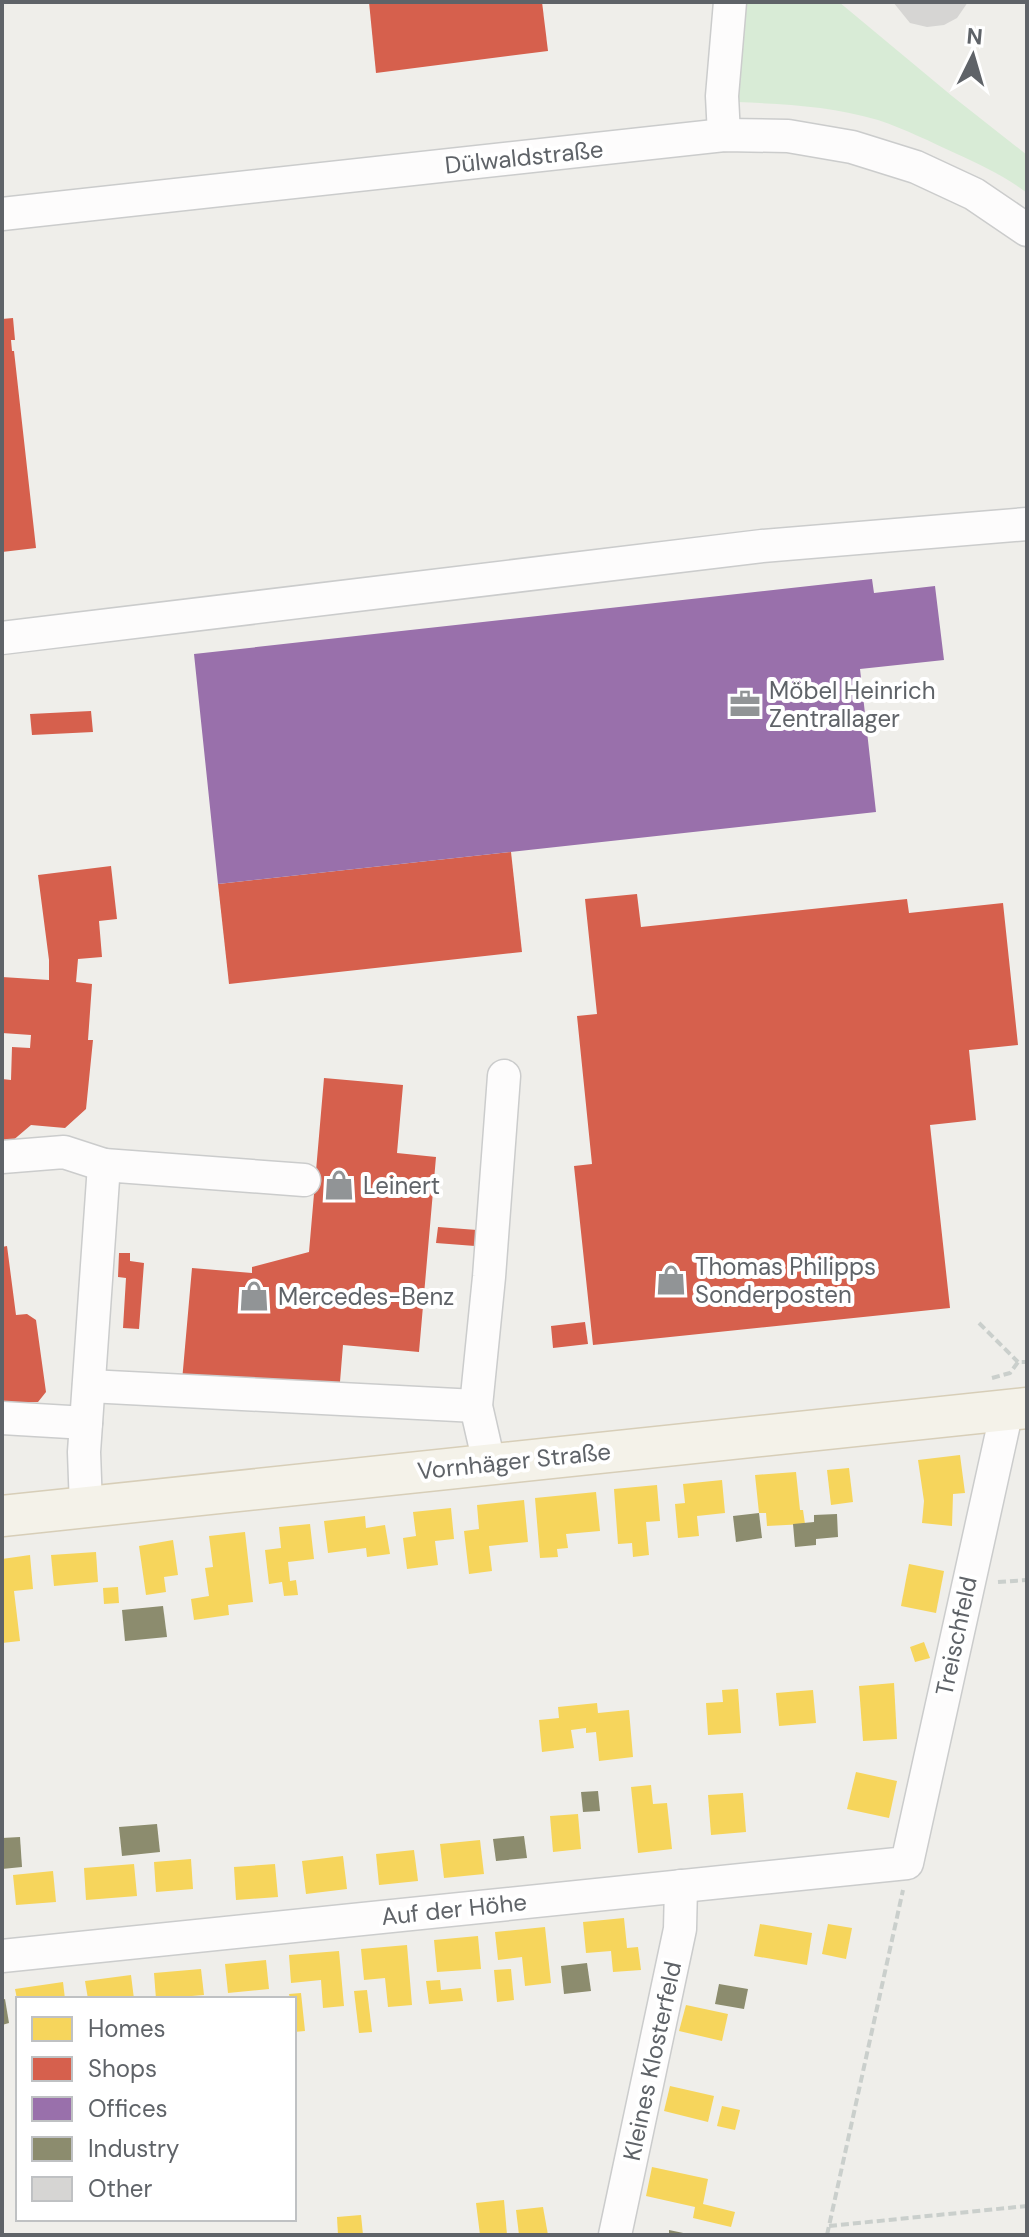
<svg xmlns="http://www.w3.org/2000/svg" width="1029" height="2237" font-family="'DM Sans',sans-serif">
<rect width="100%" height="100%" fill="#efeeea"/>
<!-- green -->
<path fill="#d8ebd6" d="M739,2H839L952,96L1027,155V193C1006,177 981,165 957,154C931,142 905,129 878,120C832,106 784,104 737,102Z"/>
<!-- homes -->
<g fill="#f6d55c">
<polygon points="960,1455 965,1493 953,1494 952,1526 922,1523 924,1501 918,1460"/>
<polygon points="849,1468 853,1502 831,1505 827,1470"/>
<polygon points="796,1472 800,1510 803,1510 805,1524 767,1526 766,1513 759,1513 755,1475"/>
<polygon points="722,1480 725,1513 697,1516 699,1536 678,1538 675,1504 685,1503 683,1484"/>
<polygon points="657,1485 660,1521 646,1522 649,1555 633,1557 632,1543 618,1544 614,1489"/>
<polygon points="596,1492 600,1531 566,1534 568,1548 557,1549 558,1557 540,1558 535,1498"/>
<polygon points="524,1500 528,1542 489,1546 492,1571 469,1574 464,1531 479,1529 477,1505"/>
<polygon points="451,1508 454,1539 435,1541 438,1565 407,1569 403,1538 416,1536 413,1512"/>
<polygon points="365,1516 366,1528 385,1525 390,1554 367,1557 366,1548 328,1553 324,1521"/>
<polygon points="310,1524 314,1559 288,1562 290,1581 296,1580 298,1595 284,1596 282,1582 269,1584 265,1550 281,1548 279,1527"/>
<polygon points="245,1532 253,1602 228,1605 229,1615 194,1620 191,1599 209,1596 205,1568 213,1567 209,1536"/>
<polygon points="173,1540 178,1575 164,1577 166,1592 146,1595 139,1546"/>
<polygon points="96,1552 98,1582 54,1586 51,1555"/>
<polygon points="30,1555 33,1589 14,1591 20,1641 2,1643 2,1559"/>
<polygon points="909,1564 944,1571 936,1613 901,1606"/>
<polygon points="118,1587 119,1603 104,1604 103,1588"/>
<polygon points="924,1642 930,1658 915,1662 910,1647"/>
<polygon points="894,1683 897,1739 863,1741 859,1686"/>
<polygon points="738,1689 741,1733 708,1735 706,1703 723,1702 722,1690"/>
<polygon points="813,1690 816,1723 779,1726 776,1693"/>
<polygon points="597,1703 598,1713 629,1710 633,1757 599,1761 596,1732 586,1733 586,1728 571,1730 574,1748 542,1752 539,1720 559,1718 558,1707"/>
<polygon points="856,1772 897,1781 889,1818 847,1809"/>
<polygon points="651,1785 653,1804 667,1803 672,1849 638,1853 631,1787"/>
<polygon points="743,1793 746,1832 711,1835 708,1795"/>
<polygon points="578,1814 581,1849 553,1852 550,1816"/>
<polygon points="480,1840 484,1874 444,1878 440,1844"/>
<polygon points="414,1850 418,1881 379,1885 376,1854"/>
<polygon points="343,1856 347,1889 306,1894 302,1861"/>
<polygon points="191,1859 193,1889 156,1892 154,1862"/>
<polygon points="134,1864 137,1896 86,1900 84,1868"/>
<polygon points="275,1864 278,1897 236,1900 234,1867"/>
<polygon points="53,1871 56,1902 16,1905 13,1875"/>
<polygon points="624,1918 627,1948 638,1947 641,1970 613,1972 611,1951 586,1953 583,1922"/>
<polygon points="760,1924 812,1933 807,1965 754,1956"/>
<polygon points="828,1924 852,1928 846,1959 822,1954"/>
<polygon points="545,1927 551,1983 525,1986 522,1957 498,1960 495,1932"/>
<polygon points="478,1936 481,1969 437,1972 434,1940"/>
<polygon points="407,1945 412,2005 388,2007 385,1978 364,1980 361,1949"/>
<polygon points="339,1951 344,2006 323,2008 321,1980 291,1983 289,1955"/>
<polygon points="266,1960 269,1989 228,1993 225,1964"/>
<polygon points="201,1969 204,1995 156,1999 154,1973"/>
<polygon points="511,1969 514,2000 497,2002 494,1970"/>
<polygon points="131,1975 134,1999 88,1999 85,1981"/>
<polygon points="440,1980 441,1990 461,1988 463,2001 429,2004 426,1981"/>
<polygon points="63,1982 65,1999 17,1999 15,1989"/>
<polygon points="367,1990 372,2032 359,2033 354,1991"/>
<polygon points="301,1993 305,2031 294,2032 294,1999 290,1999 289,1994"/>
<polygon points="686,2005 728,2014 722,2041 679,2031"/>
<polygon points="670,2086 714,2096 708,2122 664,2111"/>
<polygon points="722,2106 740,2110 735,2130 717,2126"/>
<polygon points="652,2167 708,2179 703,2204 735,2212 731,2227 693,2218 695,2207 646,2196"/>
<polygon points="504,2200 507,2235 480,2235 476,2203"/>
<polygon points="543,2207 548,2235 519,2235 516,2210"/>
<polygon points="361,2215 363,2235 338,2235 337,2217"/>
</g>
<!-- shops -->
<g fill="#d6604d">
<polygon points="369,2 542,2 548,51 376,73"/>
<polygon points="13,318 15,340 11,340 12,351 14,351 36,548 2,552 2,319"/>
<polygon points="91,711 93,732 32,735 30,714"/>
<polygon points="511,852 522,952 229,984 218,884"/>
<polygon points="111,866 117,919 99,921 102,957 78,959 76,982 92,984 88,1040 93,1040 86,1109 65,1128 31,1125 11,1142 2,1141 2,1079 11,1080 12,1047 30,1048 31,1035 2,1033 2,977 49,980 49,960 38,875"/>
<polygon points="637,894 641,927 907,899 909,913 1003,903 1018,1045 969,1050 976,1120 930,1125 950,1308 593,1345 574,1166 592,1164 577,1016 597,1014 585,899"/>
<polygon points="324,1078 403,1085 397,1153 436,1157 419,1352 343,1345 339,1394 182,1381 192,1268 252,1273 252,1267 309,1252"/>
<polygon points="438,1227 477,1230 475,1246 436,1243"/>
<polygon points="7,1246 16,1315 27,1314 36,1320 46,1392 38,1402 2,1403 2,1247"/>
<polygon points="119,1253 130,1253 130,1261 144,1263 139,1329 123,1328 126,1278 118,1277"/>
<polygon points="585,1322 588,1344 553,1348 551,1326"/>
</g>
<!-- offices -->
<polygon fill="#9970ab" points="872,579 874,593 935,586 944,660 860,669 876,812 218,884 194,654"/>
<!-- industry -->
<g fill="#8c8c6e">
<polygon points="759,1513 762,1538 736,1542 733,1516"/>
<polygon points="837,1514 838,1537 816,1539 816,1545 795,1547 793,1524 814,1522 814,1515"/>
<polygon points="163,1606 167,1637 125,1641 122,1610"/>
<polygon points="598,1791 600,1811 583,1812 581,1792"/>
<polygon points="157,1824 160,1852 122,1856 119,1827"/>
<polygon points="524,1836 527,1858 496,1861 493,1839"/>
<polygon points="20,1837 22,1867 2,1869 2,1838"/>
<polygon points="587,1963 591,1991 564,1994 561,1966"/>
<polygon points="719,1984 748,1989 744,2009 715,2004"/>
<polygon points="5,1999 9,2023 2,2025 2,2000"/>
<polygon points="669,2230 688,2234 687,2235 669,2235"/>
</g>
<!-- building -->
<polygon fill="#d6d5d3" points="893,2 968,2 957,18 944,25 927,27 910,23"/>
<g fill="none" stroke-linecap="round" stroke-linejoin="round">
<!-- minor casing -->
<g stroke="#cbcccc" stroke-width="35">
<g id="minor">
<polyline points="724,135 722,96 730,2"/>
<polyline points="2,214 724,135 788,136 852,147 916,167 974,194 1027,230"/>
<polyline points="2,638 762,546 1027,524"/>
<polyline points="2,1157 64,1152 104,1165"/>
<polyline points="89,1386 476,1406"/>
<polyline points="2,1418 86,1423"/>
<polyline points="489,1463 476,1406 489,1277 504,1076"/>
<polyline points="86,1507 84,1452 104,1165 304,1180"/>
<polyline points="2,1956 907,1863 1007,1410"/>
<polyline points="615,2235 680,1929 681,1886"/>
</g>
</g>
<!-- major casing -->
<g stroke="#d7ceb8" stroke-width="43">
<polyline id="major" points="2,1516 1027,1408"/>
</g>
<!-- path -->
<g stroke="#cacfcc" stroke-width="4" stroke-dasharray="8 4" stroke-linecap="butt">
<polyline points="979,1323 1018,1362"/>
<polyline points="992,1378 1010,1373 1018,1362 1027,1362"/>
<polyline points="998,1582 1027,1580"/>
<polyline points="829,2226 1027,2206"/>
<polyline points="827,2235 903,1890"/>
</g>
<!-- minor -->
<use href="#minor" stroke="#fdfcfc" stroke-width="32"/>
<!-- major -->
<use href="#major" stroke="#f4f2e9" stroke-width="40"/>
</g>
<!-- icons -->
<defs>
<g id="office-bare" transform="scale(2.4)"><path d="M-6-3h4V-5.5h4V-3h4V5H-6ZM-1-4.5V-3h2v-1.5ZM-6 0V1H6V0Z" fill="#919496" stroke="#fff" stroke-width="2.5" paint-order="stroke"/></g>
<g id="shop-bare" transform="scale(2.4)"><path d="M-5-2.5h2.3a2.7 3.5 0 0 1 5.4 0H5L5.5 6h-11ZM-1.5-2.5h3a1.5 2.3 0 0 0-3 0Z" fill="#919496" stroke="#fff" stroke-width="2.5" paint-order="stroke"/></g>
</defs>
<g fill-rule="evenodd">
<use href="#office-bare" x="745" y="704"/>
<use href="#shop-bare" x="339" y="1185"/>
<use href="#shop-bare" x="671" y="1280"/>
<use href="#shop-bare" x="254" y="1296"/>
</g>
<g text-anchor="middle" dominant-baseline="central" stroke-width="8" stroke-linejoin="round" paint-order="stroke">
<!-- street labels -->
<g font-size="24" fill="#5f6368" stroke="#fff">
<text transform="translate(524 157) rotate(-6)">Dülwaldstraße</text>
<text transform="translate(514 1461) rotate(-6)">Vornhäger Straße</text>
<text transform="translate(956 1636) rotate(-78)">Treischfeld</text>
<text transform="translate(454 1909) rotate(-6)">Auf der Höhe</text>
<text transform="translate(652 2061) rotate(-78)">Kleines Klosterfeld</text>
</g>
<!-- poi labels -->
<g font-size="24" fill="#5f6368" stroke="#fff" text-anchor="start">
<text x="769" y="690">Möbel Heinrich<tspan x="769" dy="28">Zentrallager</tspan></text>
<text x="363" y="1185">Leinert</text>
<text x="695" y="1266">Thomas Philipps<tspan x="695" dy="28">Sonderposten</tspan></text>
<text x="278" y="1296">Mercedes-Benz</text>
</g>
</g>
<!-- border -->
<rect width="1029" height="2237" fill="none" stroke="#5f6368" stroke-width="8"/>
<!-- legend -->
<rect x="16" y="1997" width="280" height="224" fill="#ffffff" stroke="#bfc1c3" stroke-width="2"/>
<rect x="32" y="2017" width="40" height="24" fill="#f6d55c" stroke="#bfc1c3" stroke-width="2"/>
<text x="88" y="2037" font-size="24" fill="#5f6368">Homes</text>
<rect x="32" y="2057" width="40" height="24" fill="#d6604d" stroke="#bfc1c3" stroke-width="2"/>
<text x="88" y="2077" font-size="24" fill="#5f6368">Shops</text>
<rect x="32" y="2097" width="40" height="24" fill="#9970ab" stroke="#bfc1c3" stroke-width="2"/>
<text x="88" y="2117" font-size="24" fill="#5f6368">Offices</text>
<rect x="32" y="2137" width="40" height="24" fill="#8c8c6e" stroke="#bfc1c3" stroke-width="2"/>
<text x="88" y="2157" font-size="24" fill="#5f6368">Industry</text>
<rect x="32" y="2177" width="40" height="24" fill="#d6d5d3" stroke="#bfc1c3" stroke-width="2"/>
<text x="88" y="2197" font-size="24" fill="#5f6368">Other</text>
<!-- north arrow -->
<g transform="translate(973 56) rotate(5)" stroke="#ffffff" stroke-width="6" paint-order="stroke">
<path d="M0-6L14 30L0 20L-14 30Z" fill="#5f6368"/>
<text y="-12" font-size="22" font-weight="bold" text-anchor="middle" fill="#5f6368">N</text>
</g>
</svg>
